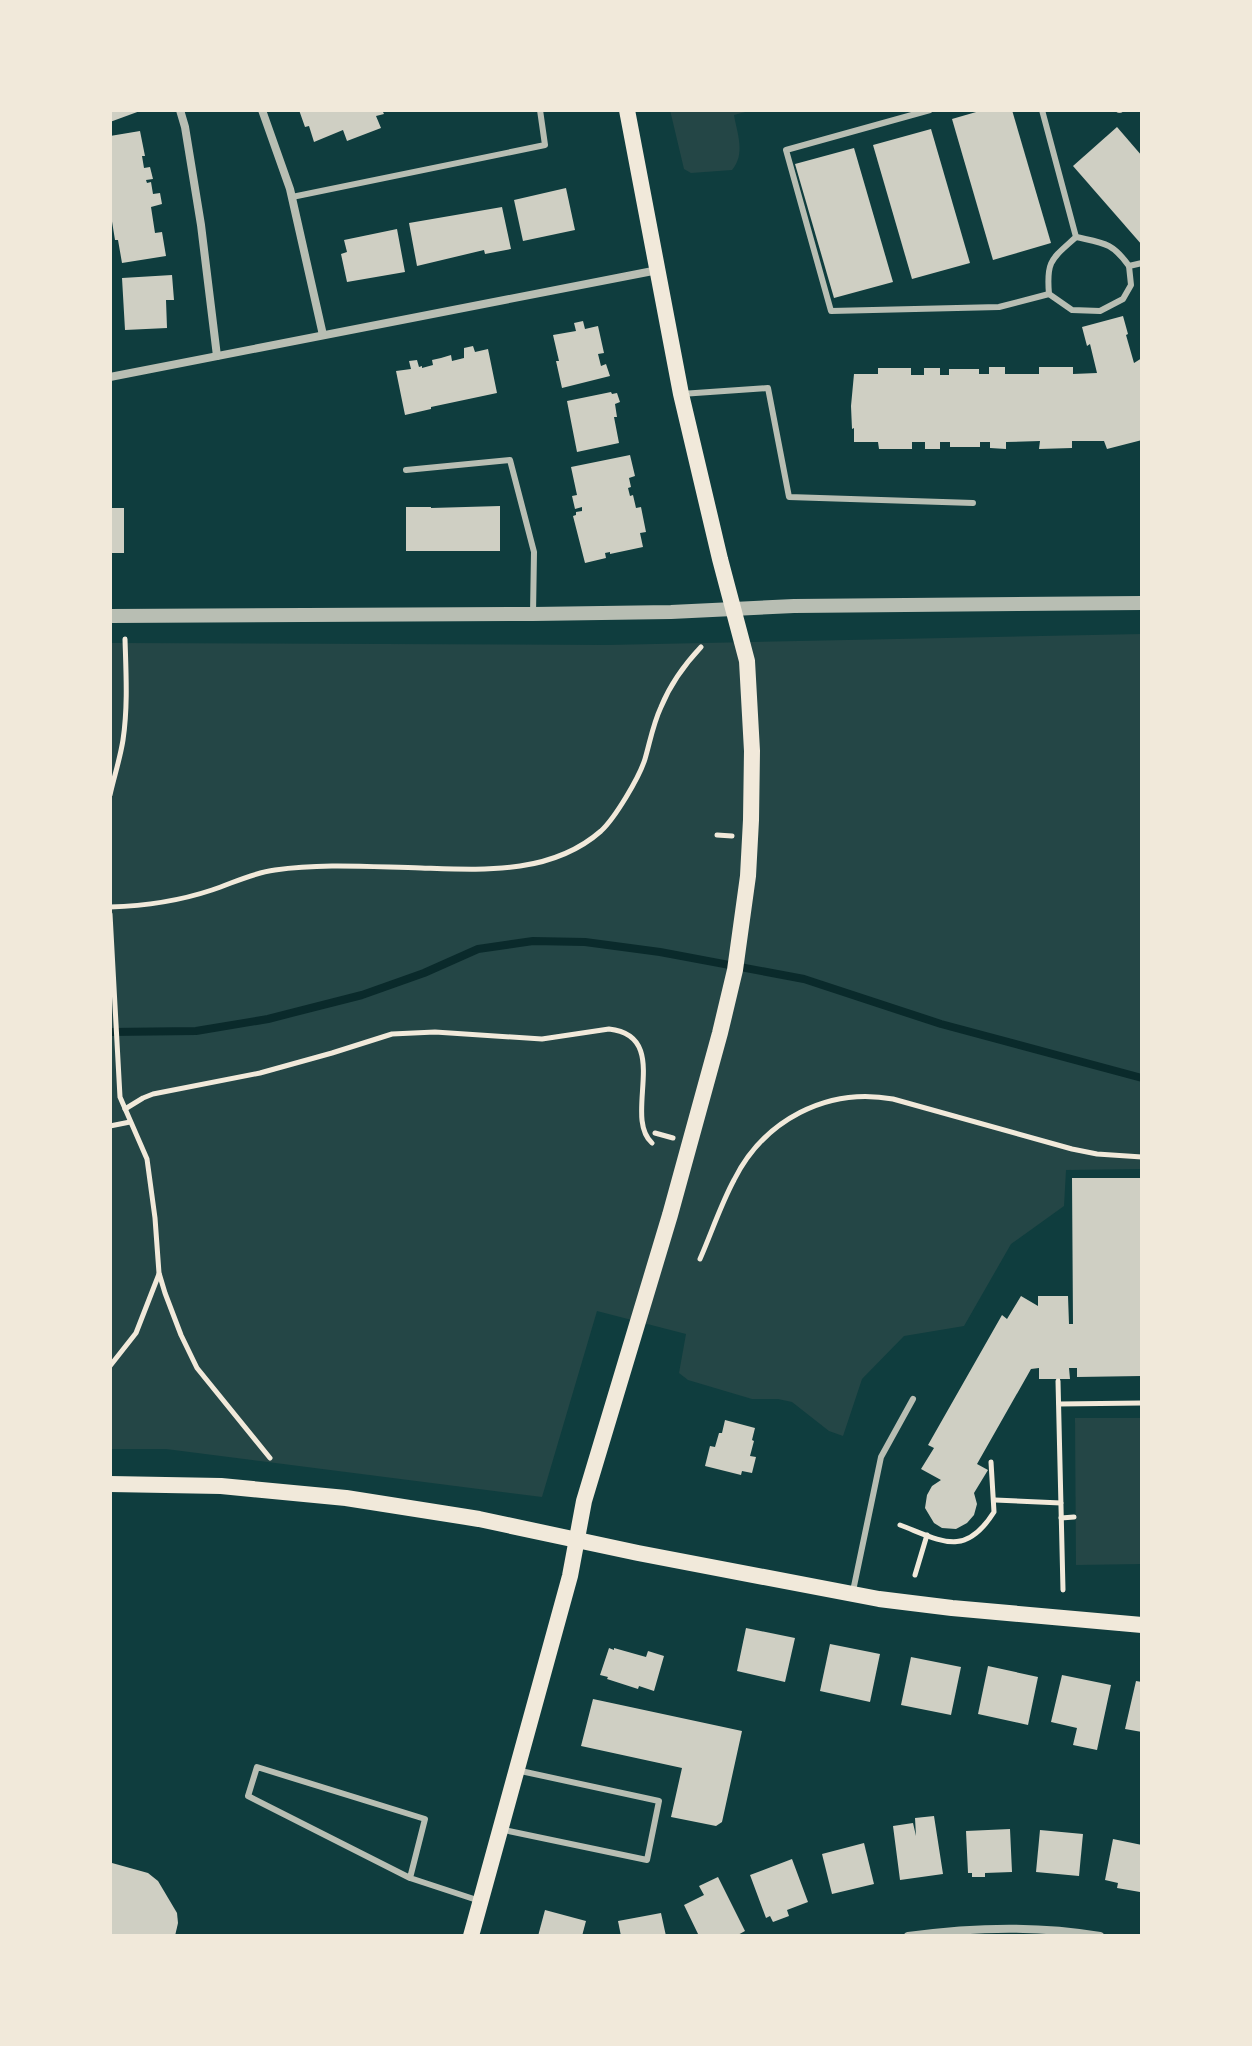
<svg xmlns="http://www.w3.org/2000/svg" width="1252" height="2046" font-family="'Space Grotesk',sans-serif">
<rect width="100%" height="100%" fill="#0f3d3e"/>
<!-- green -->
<g fill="#244646">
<path d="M670,110H753L734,115C737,133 746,154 732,170L691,173L684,169Z"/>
<polygon points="1142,634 1142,1169 1066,1170 1064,1206 1011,1244 964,1326 904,1336 862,1379 843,1436 829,1431 792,1402 778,1399 752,1399 688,1380 679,1373 686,1334 597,1311 542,1497 166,1449 110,1449 110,643 607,645"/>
<polygon points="1075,1418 1142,1418 1142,1564 1076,1565"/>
</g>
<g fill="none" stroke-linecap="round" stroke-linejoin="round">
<!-- stream -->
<polyline stroke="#0a2a2b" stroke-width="8" points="110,1032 196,1031 268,1019 362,995 424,973 478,949 533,941 585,942 660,952 804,979 941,1024 1142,1078"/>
</g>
<!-- building -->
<g fill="#cfcfc3">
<polygon points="110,110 140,110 140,111 110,122"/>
<polygon points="299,110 382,110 384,114 376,116 381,128 347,141 343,130 314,142 309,126 305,127"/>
<polygon points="983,110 1012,110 1051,243 993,260 952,119"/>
<polygon points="1117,127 1142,156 1142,245 1073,166"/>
<polygon points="931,129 970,263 912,279 873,145"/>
<polygon points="140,131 145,156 142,156 144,168 150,167 153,179 146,180 147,183 151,182 153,194 160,193 162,204 151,207 155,233 162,232 166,256 122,263 118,240 115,240 110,209 110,136"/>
<polygon points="854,148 893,282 834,298 795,164"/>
<polygon points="566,188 575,230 523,241 514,200"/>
<polygon points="502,207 511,249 485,254 484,250 417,266 409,223"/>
<polygon points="397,229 405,272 347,282 341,254 347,252 344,240"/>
<polygon points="172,275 174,300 166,300 167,328 125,330 122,278"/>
<polygon points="1123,316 1128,334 1126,335 1134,363 1142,358 1142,440 1107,449 1104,441 1072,441 1072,448 1039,449 1040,441 1006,442 1006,449 990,448 990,442 980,442 980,447 950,447 950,442 940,442 940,449 925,449 925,442 912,442 912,449 879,449 878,442 854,442 854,428 852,429 851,406 854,374 878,374 878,368 911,368 911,375 924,375 924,368 940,368 940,375 949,375 949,369 979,369 979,374 989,374 989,367 1005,367 1005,374 1039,374 1039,367 1073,367 1073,374 1097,373 1090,344 1087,346 1082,327"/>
<polygon points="583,321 585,329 598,326 604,353 598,354 601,366 606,364 610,376 562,388 556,361 559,361 553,335 576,331 574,323"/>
<polygon points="473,346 475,352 488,349 497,393 431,407 431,409 405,415 396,371 411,369 409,361 417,360 419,367 422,366 422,368 433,365 432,360 441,358 451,355 452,361 464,358 464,348"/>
<polygon points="611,392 612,394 617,393 620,402 615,404 617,417 614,417 619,443 577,452 567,401"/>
<polygon points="630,455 635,476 629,478 631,487 628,488 630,496 633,495 636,508 641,507 646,532 640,533 643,547 610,554 610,552 605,553 606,558 585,563 573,516 576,515 576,512 582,511 582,507 575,509 572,496 577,495 571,467"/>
<polygon points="500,506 500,551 406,551 406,507 431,507 431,508"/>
<rect x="110" y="508" width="14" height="45"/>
<polygon points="1072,1178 1142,1178 1142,1376 1077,1377 1077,1368 1069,1368 1070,1379 1039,1379 1039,1368 1031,1369 977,1464 988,1470 974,1493 977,1504 974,1515 967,1523 956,1529 942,1528 934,1523 925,1508 927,1495 932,1486 941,1480 921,1469 934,1448 928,1445 1002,1315 1007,1319 1021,1296 1038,1306 1038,1296 1068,1296 1069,1324 1073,1324"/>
<polygon points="725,1420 755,1428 752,1440 754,1441 750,1456 756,1457 752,1473 742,1471 741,1475 705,1466 710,1446 715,1447 719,1433 722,1433"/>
<polygon points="746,1628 795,1638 785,1682 737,1671"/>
<polygon points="830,1644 880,1654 870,1702 820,1691"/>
<polygon points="609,1648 614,1650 614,1648 646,1657 648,1651 664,1656 654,1691 639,1686 638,1689 607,1679 608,1677 600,1675"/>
<polygon points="911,1657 961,1667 951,1715 901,1705"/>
<polygon points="988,1666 1038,1677 1028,1725 978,1714"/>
<polygon points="1062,1675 1111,1685 1097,1750 1073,1745 1077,1728 1051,1722"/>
<polygon points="1136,1681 1142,1682 1142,1732 1125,1729"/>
<polygon points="593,1699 742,1731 722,1822 716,1826 671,1817 682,1768 581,1746"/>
<polygon points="934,1816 943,1874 900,1880 893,1826 913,1823 916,1836 915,1818"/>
<polygon points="1010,1829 1012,1872 985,1873 985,1877 972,1877 972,1873 968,1873 966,1831"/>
<polygon points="1040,1830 1083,1834 1079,1876 1036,1872"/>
<polygon points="1113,1839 1142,1845 1142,1888 1140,1892 1117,1888 1118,1883 1105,1880"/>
<polygon points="864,1843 874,1884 832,1894 822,1854"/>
<polygon points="792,1859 808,1902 787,1910 789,1916 773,1922 770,1916 766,1918 750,1875"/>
<polygon points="112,1863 148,1873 158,1881 177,1913 178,1923 175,1936 110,1936 110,1864"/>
<polygon points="718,1877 745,1931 736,1936 699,1936 684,1905 704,1895 699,1886"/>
<polygon points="545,1910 586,1921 582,1936 538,1936"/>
<polygon points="661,1913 666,1936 621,1936 618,1921"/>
</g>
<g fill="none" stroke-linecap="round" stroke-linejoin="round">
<!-- path -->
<g stroke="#f1e9da" stroke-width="5">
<path d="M110,795C114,777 120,759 123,740C128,706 126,673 125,639"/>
<polyline points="717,835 732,836"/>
<path d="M110,907C144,906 179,901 212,890C233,883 252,873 275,870C323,863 372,867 421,868C482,870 551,875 601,831C615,818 639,778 645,759C650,742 653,724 661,707C670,685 685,664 701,647"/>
<polyline points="110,914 120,1097 147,1159 155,1218 159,1273 165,1293 181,1335 197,1368 270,1458"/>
<path d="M125,1109L143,1098L153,1094L260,1073L332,1053L392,1034L435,1032L542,1039L609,1029C673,1036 622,1116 652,1143"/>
<polyline points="110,1126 130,1122"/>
<polyline points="655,1133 673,1138"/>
<path d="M700,1259C711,1234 721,1204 734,1180C764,1120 827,1087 893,1099L1072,1149L1097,1154L1142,1157"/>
<polyline points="110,1366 136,1333 159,1274"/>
<polyline points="1058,1381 1063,1590"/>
<polyline points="1059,1404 1142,1403"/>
<polyline points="995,1500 1061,1503"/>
<polyline points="1061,1518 1074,1517"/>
<path d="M900,1525C942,1541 965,1558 994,1512L991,1462"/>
<polyline points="915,1575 927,1535"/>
</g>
<!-- service -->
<g stroke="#b8beb3" stroke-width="6">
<polyline points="930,110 786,150 831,311 999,307 1049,294 1072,310 1100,311 1123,299 1131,285 1129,266 1142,263"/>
<path d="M1042,110L1076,237C1052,259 1046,260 1049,294"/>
<polyline points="1119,110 1120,110"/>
<polyline points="292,197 545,145 540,110"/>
<path d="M1076,237C1103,243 1112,242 1129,266"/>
<polyline points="681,394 768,388 789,497 973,503"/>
<polyline points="406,470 510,460 534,552 533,614"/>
<polyline points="853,1591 881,1457 913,1399"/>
<polyline points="504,1830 647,1860 659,1801 516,1770"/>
<polyline points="410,1878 425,1819 257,1767 248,1796 410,1878 480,1901"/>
</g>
<!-- minor -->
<g stroke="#b8beb3" stroke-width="8">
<polyline points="180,110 185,127 201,225 217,356"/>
<polyline points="262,110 290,189 323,335"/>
<polyline points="110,377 658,270"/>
<path d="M908,1936C973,1927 1036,1925 1100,1936"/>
</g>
<!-- tertiary -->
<polyline stroke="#b8beb3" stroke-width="14" points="110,616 533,614 671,612 794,606 1142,603"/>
<!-- secondary -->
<g stroke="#f1e9da" stroke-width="16">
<polyline points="110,1484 221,1486 346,1498 479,1519 638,1553 879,1599 952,1608 1142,1625"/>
<polyline points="471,1936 570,1576 584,1501 670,1215 720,1033 735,970 748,876 751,820 752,751 747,661 720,559 681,394 627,110"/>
</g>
</g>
<!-- border -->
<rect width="1252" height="2046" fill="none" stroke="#f1e9da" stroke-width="224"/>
</svg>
